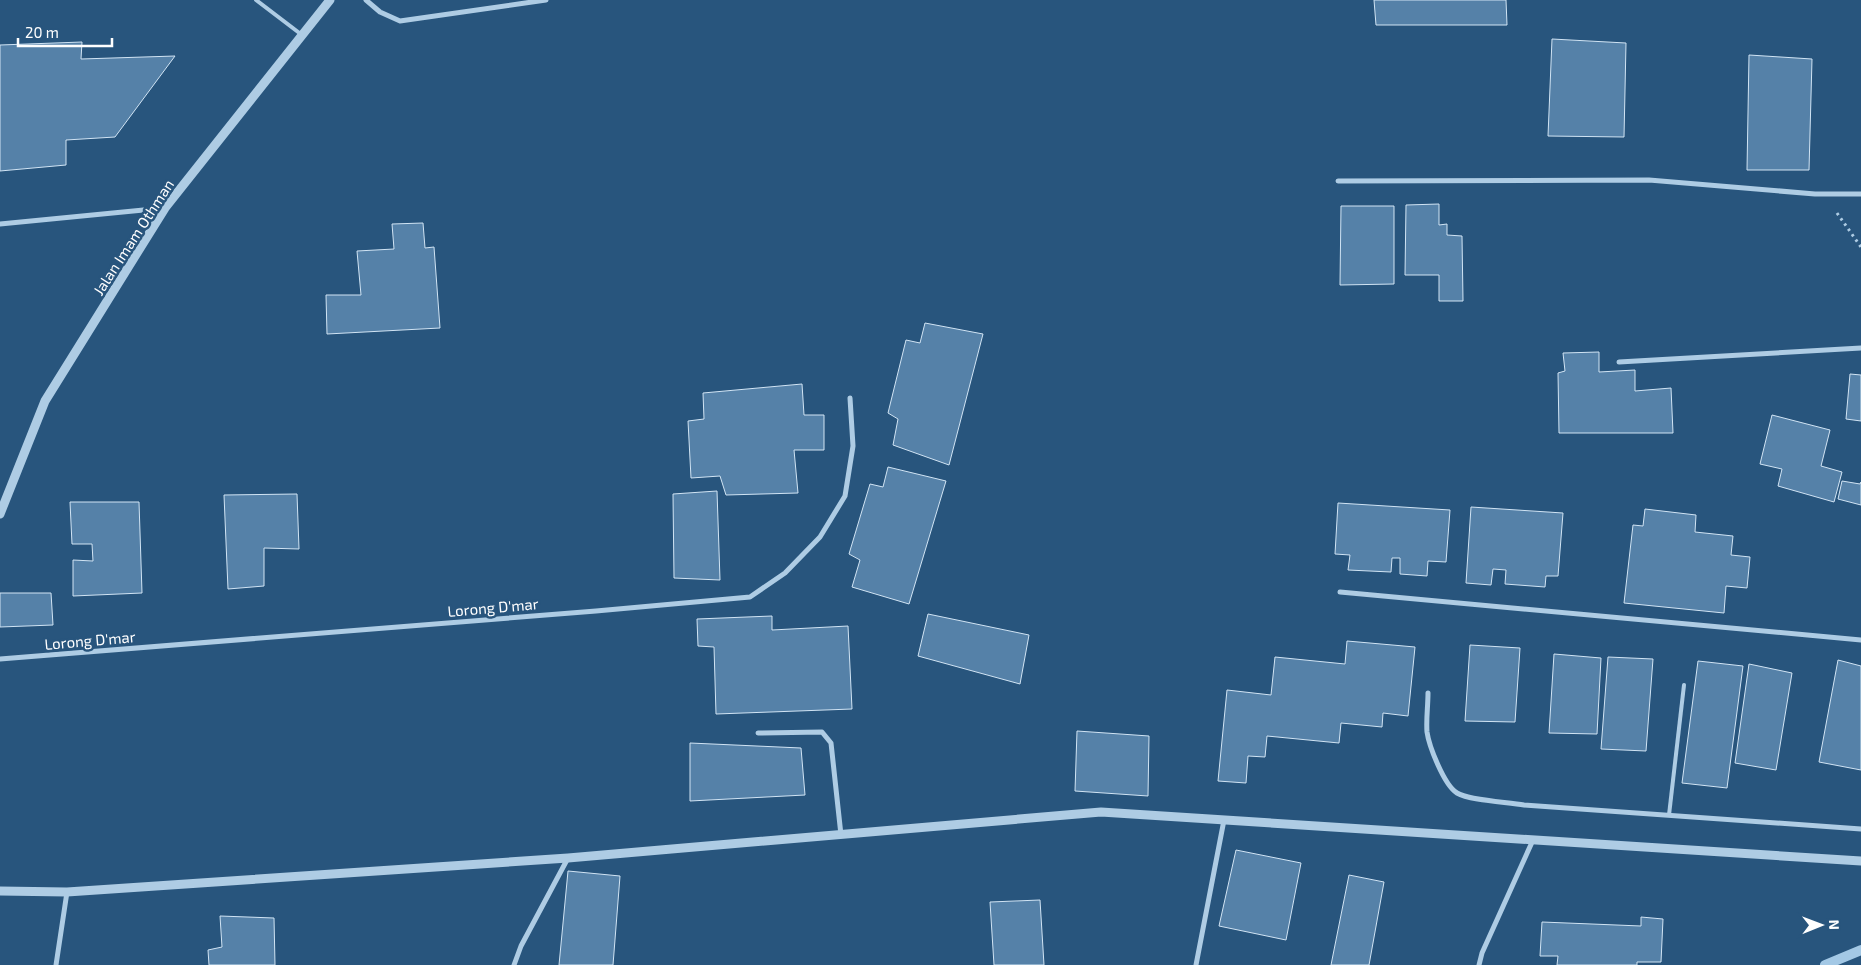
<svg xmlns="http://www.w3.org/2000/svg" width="1861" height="965" font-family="'Exo 2',sans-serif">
<rect width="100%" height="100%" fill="#28557d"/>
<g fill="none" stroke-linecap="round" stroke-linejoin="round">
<!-- stream -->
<polyline stroke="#a3c8e5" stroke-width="10" points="1825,965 1861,950"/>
</g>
<!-- building -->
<g fill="#5581a8" stroke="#d1e4f4">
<polygon points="1374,0 1506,0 1507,25 1376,25"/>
<polygon points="1552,39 1626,43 1624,137 1548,136"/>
<polygon points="82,42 81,59 175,56 115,137 66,140 66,165 0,171 0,45"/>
<polygon points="1749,55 1812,59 1809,170 1747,170"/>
<polygon points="1439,204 1439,225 1447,224 1447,235 1462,236 1463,301 1439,301 1439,275 1405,275 1406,205"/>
<polygon points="1341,206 1394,206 1394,284 1340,285"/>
<polygon points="423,223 425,248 434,247 440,328 327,334 326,295 361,295 357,251 394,249 392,224"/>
<polygon points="925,323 983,334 949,465 893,445 898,419 888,413 906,340 920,343"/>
<polygon points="1599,352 1599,372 1635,370 1635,391 1671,388 1673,433 1559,433 1558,373 1565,371 1563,353"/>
<polygon points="1850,374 1861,375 1861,421 1846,419"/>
<polygon points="802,384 804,415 824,415 824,450 794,450 798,493 726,495 720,476 691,478 688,421 704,419 703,393"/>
<polygon points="1772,415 1830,430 1821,466 1842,472 1834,502 1778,486 1782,469 1760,464"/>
<polygon points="888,467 946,481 909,604 852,587 860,560 849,554 870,484 883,487"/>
<polygon points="1842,481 1860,484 1861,482 1861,505 1838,499"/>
<polygon points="717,491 720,580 674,578 673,494"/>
<polygon points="297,494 299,549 264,548 264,586 228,589 224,495"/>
<polygon points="70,502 139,502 142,593 73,596 73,560 93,561 92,544 72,544"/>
<polygon points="1338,503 1450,510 1446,562 1428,561 1427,576 1400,574 1400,558 1392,558 1391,572 1348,570 1350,555 1335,554"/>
<polygon points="1471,507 1563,513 1558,576 1546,576 1545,587 1505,584 1506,570 1493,569 1491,585 1466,583"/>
<polygon points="1645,509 1696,515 1695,532 1733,536 1731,555 1750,557 1747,588 1726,586 1724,613 1624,603 1633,525 1643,526"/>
<polygon points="0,593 51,593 53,625 0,627"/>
<polygon points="928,614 1029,635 1020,684 918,656"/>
<polygon points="772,616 772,630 848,626 852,709 716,714 714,647 698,646 697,619"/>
<polygon points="1347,641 1415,647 1408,716 1383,713 1382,727 1341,723 1339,743 1267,736 1265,757 1248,756 1246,783 1218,781 1227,690 1271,695 1275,657 1345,664"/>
<polygon points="1470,645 1520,648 1515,722 1465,721"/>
<polygon points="1554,654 1601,658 1597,734 1549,733"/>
<polygon points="1608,657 1653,659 1646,751 1601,749"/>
<polygon points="1838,660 1861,666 1861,770 1819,762"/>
<polygon points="1698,661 1743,666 1727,788 1682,783"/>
<polygon points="1749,664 1792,673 1776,770 1735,763"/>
<polygon points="1077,731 1149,736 1148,796 1075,791"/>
<polygon points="690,743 801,748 805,795 690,801"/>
<polygon points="1236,850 1301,863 1286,940 1219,926"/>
<polygon points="568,871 620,876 613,965 559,965"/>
<polygon points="1349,875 1384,882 1369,965 1331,965"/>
<polygon points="1040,900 1044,965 994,965 990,902"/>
<polygon points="220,916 274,918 275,965 209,965 208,950 222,947"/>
<polygon points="1641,917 1663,919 1661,962 1637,962 1637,965 1557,965 1558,956 1540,956 1542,922 1641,926"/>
</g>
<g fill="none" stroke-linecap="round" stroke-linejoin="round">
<!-- path -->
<polyline stroke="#aecce4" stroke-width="3" stroke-dasharray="2.5 4" stroke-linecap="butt" points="1837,213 1861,247"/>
<!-- service -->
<g stroke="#aecce4" stroke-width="4">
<polyline points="256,0 302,35"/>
<polyline points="1669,815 1684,685"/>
</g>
<!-- minor -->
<g stroke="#aecce4" stroke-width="5">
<polyline points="366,0 380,12 400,21 546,0"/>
<polyline points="1338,181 1649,180 1815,194 1861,194"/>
<polyline points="0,224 164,208"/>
<polyline points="1619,362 1861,348"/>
<polyline points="1340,592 1861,640"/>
<polyline points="0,659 596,611 750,597 785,573 820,537 845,496 853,446 850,398"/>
<path d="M1428,693C1428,706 1426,719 1427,732C1429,746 1444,785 1457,793C1470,801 1508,802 1524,805L1861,829"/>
<polyline points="758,733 822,732 831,743 841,835"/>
<polyline points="56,965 67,892"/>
<polyline points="514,965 521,946 568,858"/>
<polyline points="1196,965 1224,820"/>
<polyline points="1479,965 1482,953 1533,840"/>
</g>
<!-- tertiary -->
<g stroke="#aecce4" stroke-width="9">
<polyline points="0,514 45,401 165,208 330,0"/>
<polyline points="0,891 67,892 568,858 1101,812 1861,861"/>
</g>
</g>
<g text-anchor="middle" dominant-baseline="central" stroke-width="5" stroke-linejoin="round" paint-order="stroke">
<!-- street labels -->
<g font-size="15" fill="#fff" stroke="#28557d">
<text transform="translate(133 237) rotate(-57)">Jalan Imam Othman</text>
<text transform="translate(493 607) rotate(-5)">Lorong D'mar</text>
<text transform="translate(90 640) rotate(-5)">Lorong D'mar</text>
</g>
</g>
<!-- north arrow -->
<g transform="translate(1821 925) rotate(89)" stroke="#28557d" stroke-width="4" paint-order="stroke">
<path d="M0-4L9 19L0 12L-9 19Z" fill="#ffffff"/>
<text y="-8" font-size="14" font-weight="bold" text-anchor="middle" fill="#ffffff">N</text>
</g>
<!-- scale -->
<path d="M18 38v8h94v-8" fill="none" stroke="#ffffff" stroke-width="2.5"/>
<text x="25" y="38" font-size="15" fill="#ffffff" stroke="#28557d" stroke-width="4" paint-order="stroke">20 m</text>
</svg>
